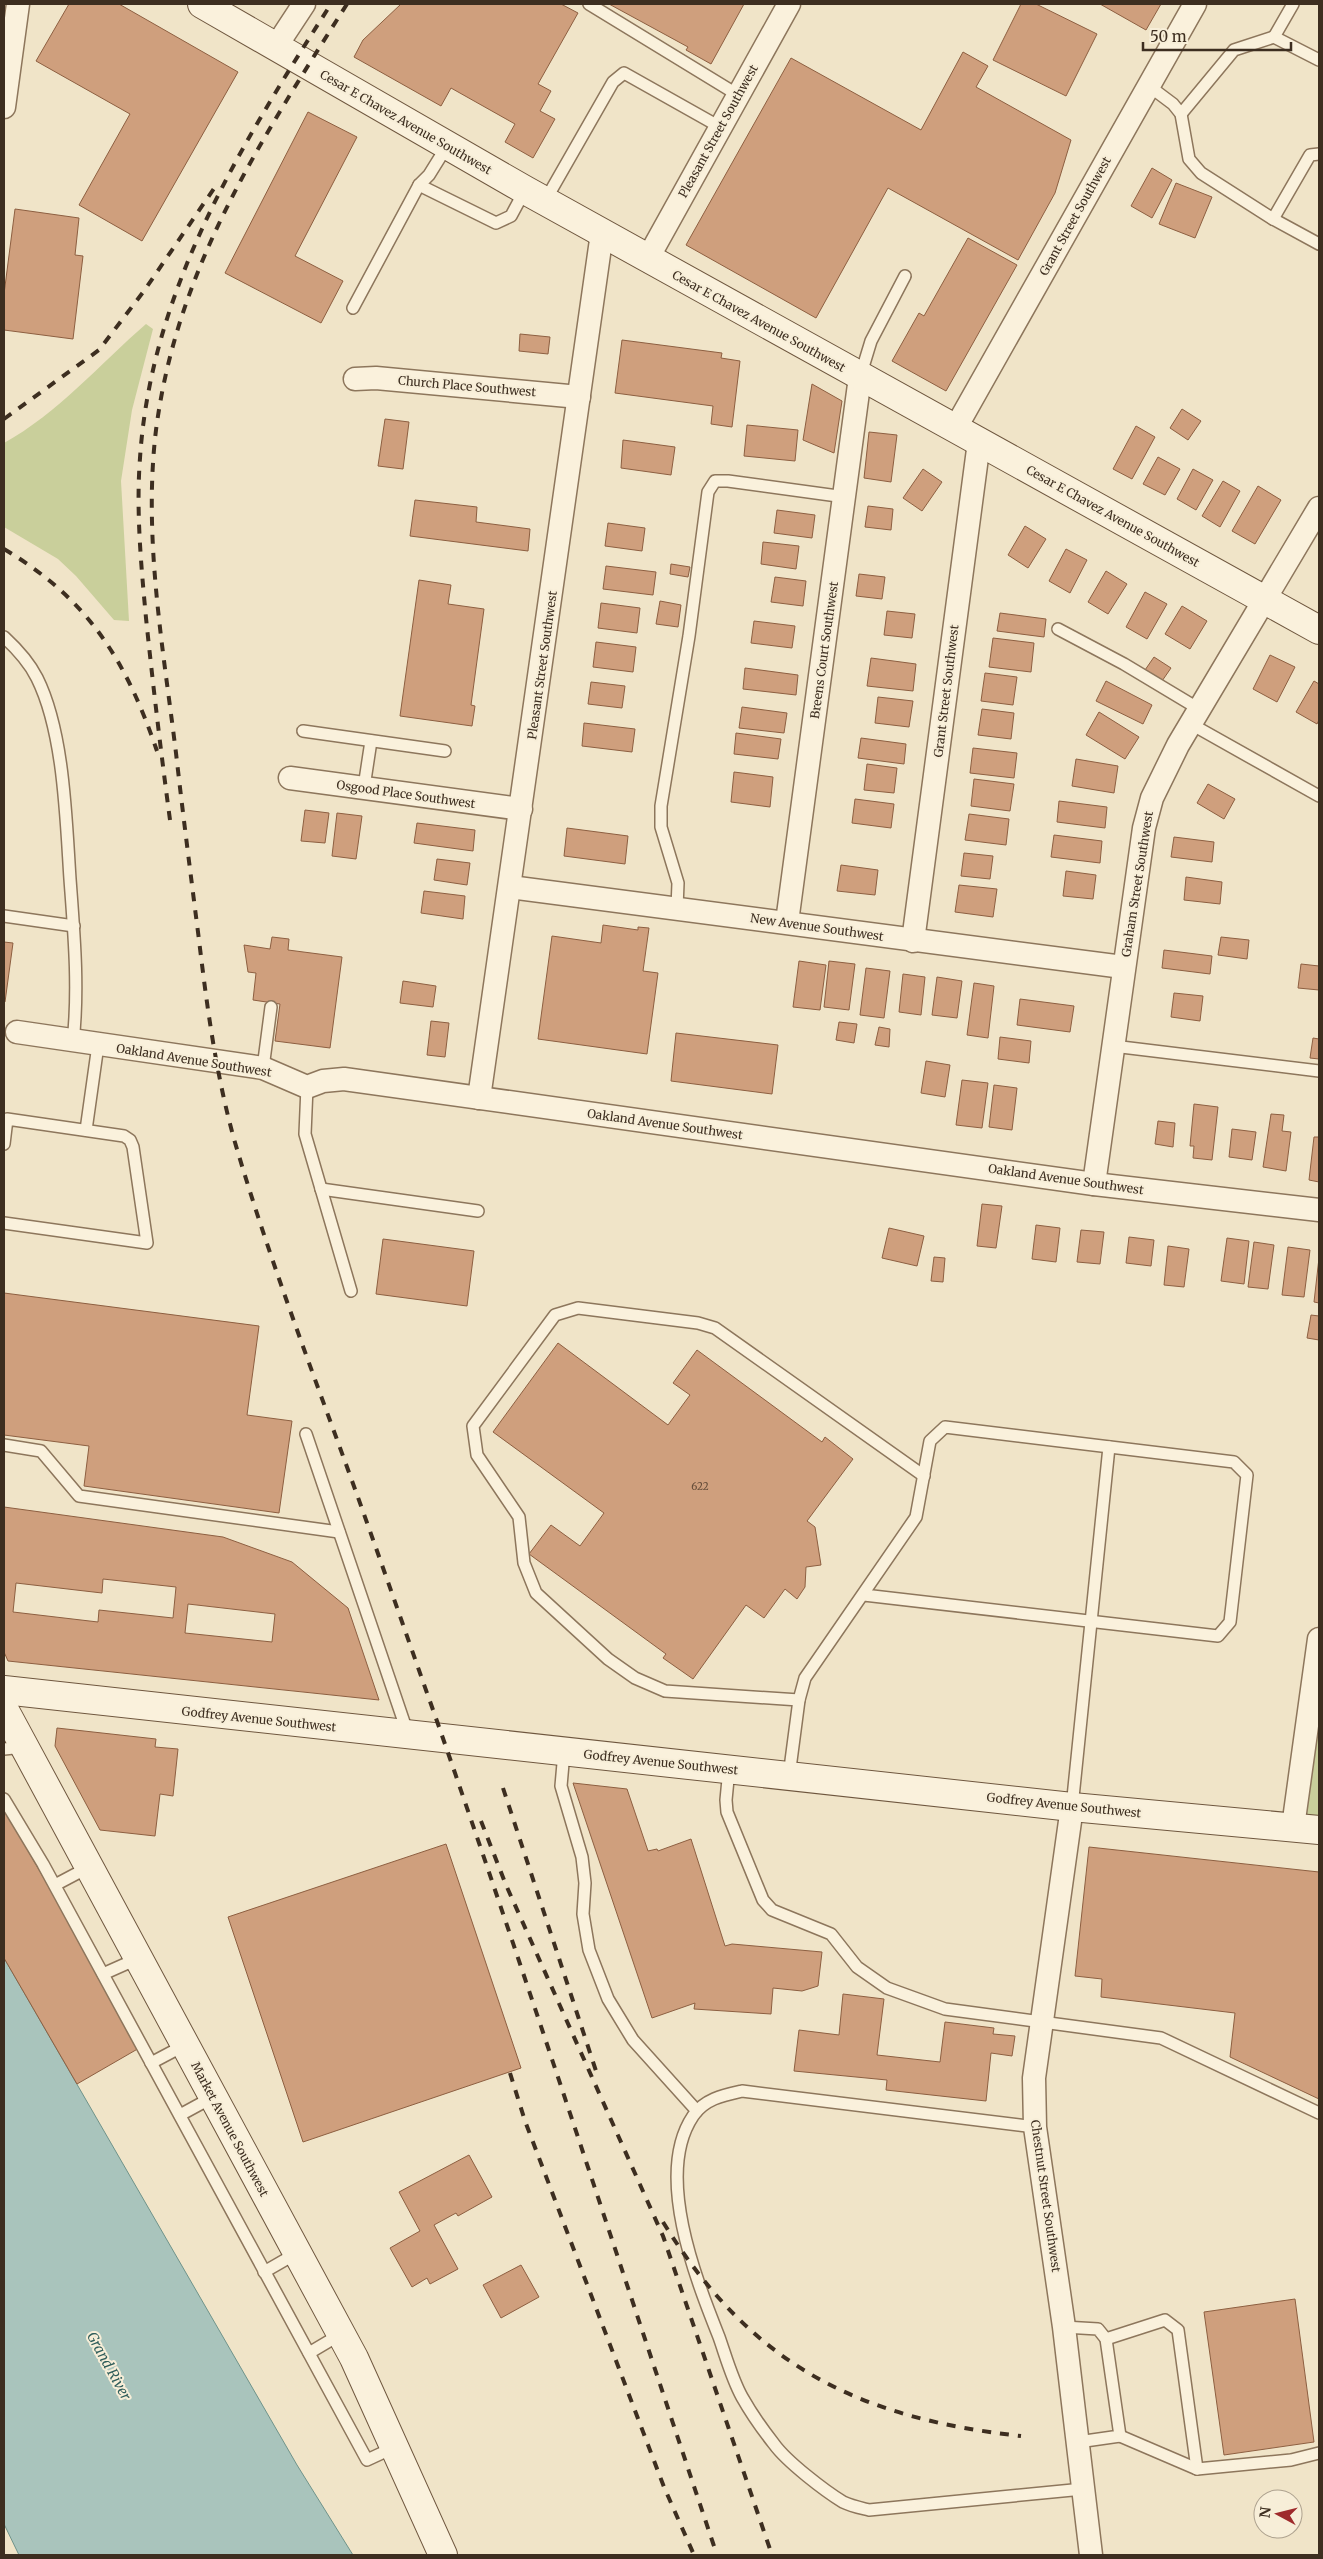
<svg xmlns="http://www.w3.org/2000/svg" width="1323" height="2559" font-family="Merriweather,serif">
<rect width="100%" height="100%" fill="#f0e4c8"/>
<!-- green -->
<g fill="#c9cf9b">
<path d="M146,324L153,329L132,410L121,481L129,621L114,620L76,576L58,559L4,527V443C57,414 101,363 146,324Z"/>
<polygon points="1319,1639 1319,1831 1293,1827"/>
</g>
<!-- water -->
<polygon fill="#a9c4bc" stroke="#6f938a" points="4,1958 297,2465 353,2555 19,2555 4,2524"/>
<!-- building -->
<g fill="#cf9f7d" stroke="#8d5f41" fill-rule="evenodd">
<polygon points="69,4 119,4 238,72 142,241 79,205 130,114 36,61"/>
<polygon points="401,4 561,4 578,13 538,84 551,91 540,111 555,119 533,158 505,142 515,124 451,88 441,106 354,57 363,40"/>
<polygon points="609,4 744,4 711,64 686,50 688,47"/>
<polygon points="1021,4 1036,4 1097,34 1066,96 993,60"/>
<polygon points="1100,4 1161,4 1146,30"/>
<polygon points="963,52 988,66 976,87 1071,140 1055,193 1018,260 888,188 816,318 686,245 791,58 921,130"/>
<polygon points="308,112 357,137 295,256 343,281 321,323 225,273"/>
<polygon points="1152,168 1172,180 1152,218 1131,206"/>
<polygon points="1176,183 1212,197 1195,238 1159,224"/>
<polygon points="15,209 79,218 75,255 83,256 73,339 4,330 4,294"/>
<polygon points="968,238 1017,265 946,391 892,361 919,313 924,316"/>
<polygon points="520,334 550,337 548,354 519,351"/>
<polygon points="622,340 722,353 721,358 740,361 732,427 711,424 713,406 615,393"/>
<polygon points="812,384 842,401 834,453 803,440"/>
<polygon points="1182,409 1201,421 1188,440 1170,428"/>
<polygon points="385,419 409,422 403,469 378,466"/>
<polygon points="747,425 798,430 795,461 744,456"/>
<polygon points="1136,426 1155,437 1132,479 1113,469"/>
<polygon points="869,432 897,435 891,482 864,478"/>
<polygon points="623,440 675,447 671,475 621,468"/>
<polygon points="1158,457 1180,469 1165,495 1143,484"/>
<polygon points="923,469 942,482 922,511 903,498"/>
<polygon points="1193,469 1213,480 1196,510 1177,499"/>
<polygon points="1223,481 1240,491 1220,527 1202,516"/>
<polygon points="1258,486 1281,500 1255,544 1232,531"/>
<polygon points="415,500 477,507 476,522 530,529 528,551 410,536"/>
<polygon points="868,506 893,509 891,530 865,527"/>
<polygon points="777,510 815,515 812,538 774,533"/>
<polygon points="608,523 645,528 642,551 605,546"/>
<polygon points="1025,526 1046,539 1028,568 1008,555"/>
<polygon points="763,542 799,546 796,569 761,564"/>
<polygon points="1066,549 1087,560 1070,593 1049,581"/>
<polygon points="671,564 690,567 688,577 670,574"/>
<polygon points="606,566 656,572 653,595 603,589"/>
<polygon points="1106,571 1127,584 1108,614 1088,602"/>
<polygon points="859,574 885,577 882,599 856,596"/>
<polygon points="775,577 806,581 803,606 771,602"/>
<polygon points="419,580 451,585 448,604 484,609 471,705 475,706 472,726 400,716"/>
<polygon points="1145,592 1167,604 1147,639 1126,627"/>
<polygon points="660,601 681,605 678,627 656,624"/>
<polygon points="601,603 640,608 637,633 598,628"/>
<polygon points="1182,606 1207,621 1190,649 1165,634"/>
<polygon points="887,611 915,614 912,638 884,635"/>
<polygon points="1000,613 1046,619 1044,637 997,631"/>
<polygon points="754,621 795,626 792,648 751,643"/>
<polygon points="993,638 1034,643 1031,672 989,667"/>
<polygon points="596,642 636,647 633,672 593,667"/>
<polygon points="1270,655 1295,667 1277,702 1253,689"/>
<polygon points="1154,657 1171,668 1162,681 1145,670"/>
<polygon points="871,658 916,664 913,691 867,686"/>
<polygon points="745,668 798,675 796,695 743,689"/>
<polygon points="985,673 1017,677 1013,705 981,701"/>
<polygon points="1106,681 1152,705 1143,724 1096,701"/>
<polygon points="1314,681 1319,684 1319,720 1317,724 1296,712"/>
<polygon points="591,682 625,686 622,708 588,704"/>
<polygon points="878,697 913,701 909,727 875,723"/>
<polygon points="742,707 787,713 784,733 739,728"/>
<polygon points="982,709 1014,713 1011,739 978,735"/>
<polygon points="1099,712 1139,737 1125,759 1086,735"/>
<polygon points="584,723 635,729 632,752 582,746"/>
<polygon points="736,733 781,739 778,759 734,754"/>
<polygon points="861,738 906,744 904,764 858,758"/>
<polygon points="973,748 1017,753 1014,778 970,773"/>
<polygon points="1076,759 1118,766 1114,793 1072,786"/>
<polygon points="867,764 897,768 894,793 864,790"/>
<polygon points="734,772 773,777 770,807 731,802"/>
<polygon points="974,779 1014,784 1010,811 971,806"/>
<polygon points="1208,784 1235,799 1224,819 1197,803"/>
<polygon points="855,799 894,804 891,828 852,823"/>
<polygon points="1059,801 1107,807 1105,828 1057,822"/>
<polygon points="305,810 329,813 325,843 301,841"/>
<polygon points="337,813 362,816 356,859 332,856"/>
<polygon points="969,814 1009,819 1006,845 965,840"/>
<polygon points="417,823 475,830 473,851 414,843"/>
<polygon points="567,828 628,836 625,864 564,856"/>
<polygon points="1054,835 1102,841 1100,863 1051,857"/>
<polygon points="1174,837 1214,842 1212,862 1171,857"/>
<polygon points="964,853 993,856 990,879 961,876"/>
<polygon points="437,859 470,863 467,885 434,880"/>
<polygon points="841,865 878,870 875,895 837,891"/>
<polygon points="1066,871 1096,875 1093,899 1063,896"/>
<polygon points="1186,877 1222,882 1220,904 1184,900"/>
<polygon points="959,885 997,889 993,917 955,912"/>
<polygon points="424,891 465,896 463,919 421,913"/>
<polygon points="603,925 638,930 638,927 649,928 643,971 658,973 647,1054 538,1039 552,936 601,943"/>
<polygon points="272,937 289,939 288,950 342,957 330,1048 275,1041 280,1004 253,1000 256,973 248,972 244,945 270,949"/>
<polygon points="1221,937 1249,940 1247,959 1218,955"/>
<polygon points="4,942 13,943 5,1002 4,1002"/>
<polygon points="1164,950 1212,956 1210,974 1162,968"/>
<polygon points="799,961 826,965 820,1010 793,1007"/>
<polygon points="829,961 855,964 849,1010 824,1007"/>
<polygon points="1301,964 1319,966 1319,990 1298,988"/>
<polygon points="866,968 890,971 884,1018 860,1015"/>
<polygon points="903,974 925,977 921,1015 899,1012"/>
<polygon points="937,977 962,981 957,1018 932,1015"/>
<polygon points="403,981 436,986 433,1007 400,1003"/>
<polygon points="974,983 994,986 988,1038 967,1035"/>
<polygon points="1174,993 1203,996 1200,1021 1171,1017"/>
<polygon points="1020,999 1074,1006 1070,1032 1017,1025"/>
<polygon points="431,1021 449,1023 445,1057 427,1055"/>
<polygon points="839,1022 857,1024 854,1043 836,1040"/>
<polygon points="879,1027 890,1029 889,1047 875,1045"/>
<polygon points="676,1033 778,1045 772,1094 671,1081"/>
<polygon points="1000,1037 1031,1041 1029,1063 998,1059"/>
<polygon points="1313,1038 1319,1039 1319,1059 1310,1058"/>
<polygon points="926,1061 950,1065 945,1097 921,1093"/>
<polygon points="962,1080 988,1083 982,1128 956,1125"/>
<polygon points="994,1085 1017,1088 1012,1130 989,1127"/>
<polygon points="1194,1104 1218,1107 1212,1160 1193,1158 1194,1146 1190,1146"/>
<polygon points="1271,1114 1284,1115 1282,1131 1291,1132 1286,1171 1263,1167"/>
<polygon points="1158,1121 1175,1123 1173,1147 1155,1144"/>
<polygon points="1232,1129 1256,1132 1252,1160 1229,1157"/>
<polygon points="1314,1137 1319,1137 1319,1182 1309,1180"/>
<polygon points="982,1204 1002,1206 996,1248 977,1246"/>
<polygon points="1036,1225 1060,1228 1056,1262 1032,1259"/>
<polygon points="889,1228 924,1236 917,1266 882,1258"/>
<polygon points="1081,1230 1104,1232 1100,1264 1077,1262"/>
<polygon points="1129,1237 1154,1240 1151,1266 1126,1263"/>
<polygon points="1227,1238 1249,1241 1244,1284 1221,1281"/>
<polygon points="383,1239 474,1251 467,1306 376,1294"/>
<polygon points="1254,1242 1274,1245 1268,1289 1248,1287"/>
<polygon points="1168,1246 1189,1249 1184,1287 1164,1285"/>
<polygon points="1288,1247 1310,1250 1304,1297 1282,1295"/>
<polygon points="934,1257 945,1258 943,1282 931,1281"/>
<polygon points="1319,1258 1319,1303 1314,1302"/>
<polygon points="4,1293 259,1326 247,1415 292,1421 279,1513 84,1486 89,1446 4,1435"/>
<polygon points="1311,1315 1319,1316 1319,1340 1307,1338"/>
<polygon points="558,1343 668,1425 690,1395 673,1383 697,1350 822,1442 825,1437 853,1459 807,1521 815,1527 821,1565 806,1567 805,1587 797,1599 785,1589 764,1618 746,1605 693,1679 663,1658 666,1654 529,1554 551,1525 580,1546 604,1513 493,1432"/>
<path d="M4,1507L223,1537L292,1562L348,1608L379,1700L8,1661L4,1652ZM103,1579L176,1587L173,1618L99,1610L98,1622L13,1612L16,1583L102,1593ZM188,1604L275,1614L272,1642L185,1633Z"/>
<polygon points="57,1728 156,1739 155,1747 178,1749 173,1796 160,1794 155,1836 100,1830 55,1746"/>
<polygon points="573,1783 627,1789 648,1851 657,1849 658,1851 691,1839 725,1946 732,1944 822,1952 818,1986 802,1991 773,1988 771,2014 694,2009 695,2003 652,2018"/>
<polygon points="4,1809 141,2047 77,2084 4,1958"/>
<polygon points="446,1844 521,2068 303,2142 228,1917"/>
<polygon points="1089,1847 1319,1872 1319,2099 1230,2057 1235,2013 1101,1997 1102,1979 1075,1976"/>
<polygon points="843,1994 884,1999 877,2055 940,2062 945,2022 994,2028 993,2034 1015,2036 1012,2056 991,2053 986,2101 886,2090 887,2080 794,2071 799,2030 839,2035"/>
<polygon points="469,2155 492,2197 458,2216 456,2213 434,2225 458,2269 430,2284 427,2278 412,2287 390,2248 420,2231 399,2192"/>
<polygon points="521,2265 539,2297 501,2318 483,2285"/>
<polygon points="1295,2299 1314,2442 1224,2455 1204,2312"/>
</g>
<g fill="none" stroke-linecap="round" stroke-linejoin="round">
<!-- lane casing -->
<g stroke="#8d765c" stroke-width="14">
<g id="lane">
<polyline points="589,4 738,95"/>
<polyline points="1274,37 1293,4"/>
<polyline points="1149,86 1173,104 1181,114 1189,159 1201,173 1273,219 1310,155 1319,154"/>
<polyline points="1181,114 1234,50 1274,37 1319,60"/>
<polyline points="419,185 496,223 511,216 525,190"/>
<polyline points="545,201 613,82 624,73 720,127"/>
<polyline points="1273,219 1319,244"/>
<polyline points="353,308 419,185 429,175 447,146"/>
<polyline points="860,377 871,341 905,276"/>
<polyline points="1058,629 1124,664 1199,709"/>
<path d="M4,637C17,649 29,662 37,678C64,732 66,819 70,879C74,933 79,988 73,1042"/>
<polyline points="1191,724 1319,796"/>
<polyline points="303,731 445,751"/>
<polyline points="364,787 371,741"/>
<polyline points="677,908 678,883 661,827 661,806 689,636 708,492 715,481 728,481 845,497"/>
<polyline points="4,916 74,926"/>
<polyline points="1113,1046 1319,1071"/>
<polyline points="263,1068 271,1007"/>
<polyline points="307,1087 305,1134 351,1291"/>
<polyline points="86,1130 98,1045"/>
<polyline points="4,1144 7,1119 124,1136 130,1140 133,1147 147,1243 4,1223"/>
<polyline points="321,1189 478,1211"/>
<polyline points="306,1434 408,1734"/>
<polyline points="4,1445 41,1451 79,1496 339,1532"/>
<polyline points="799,1700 665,1691 635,1678 608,1659 536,1593 524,1563 519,1517 477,1455 473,1426 555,1315 578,1308 698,1323 715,1328 924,1476"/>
<polyline points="4,1749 24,1747"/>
<polyline points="564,1752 561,1786 582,1857 585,1883 583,1914 589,1950 608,1999 633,2040 697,2111"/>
<polyline points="729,1769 726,1800 727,1812 763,1900 772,1910 831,1934 857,1967 887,1988 945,2009 1161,2038 1319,2113"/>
<polyline points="789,1776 799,1700 805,1678 916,1517 930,1441 945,1427 1234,1462 1247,1475 1230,1622 1218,1636 864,1595"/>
<polyline points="4,1799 43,1864 367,2460 395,2447"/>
<polyline points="1072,1807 1109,1447"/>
<polyline points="55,1885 89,1867"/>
<polyline points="103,1974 139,1958"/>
<polyline points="151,2063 185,2045"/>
<polyline points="180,2115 213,2097"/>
<path d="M1035,2127L742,2091C724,2095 704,2099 693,2116C654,2174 696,2279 719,2337C726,2357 732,2379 742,2397C751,2413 763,2430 774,2444C787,2462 825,2491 843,2502C851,2506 861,2508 869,2510L1083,2489"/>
<polyline points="264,2272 297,2253"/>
<polyline points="1064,2327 1098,2329 1106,2339 1120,2436 1078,2442"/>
<polyline points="1106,2339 1165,2320 1178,2330 1197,2469"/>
<polyline points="309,2353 341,2334"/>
<polyline points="1120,2436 1197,2469 1291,2460 1319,2453"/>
</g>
</g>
<!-- street casing -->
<g stroke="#8d765c" stroke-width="25">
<g id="street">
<polyline points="277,45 304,4"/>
<polyline points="4,107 18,4"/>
<polyline points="648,258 789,4"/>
<polyline points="355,379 376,378 579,397"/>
<polyline points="955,429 1195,4"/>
<polyline points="290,778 521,809"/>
<polyline points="510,887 1123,967"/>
<polyline points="787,922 860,377"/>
<polyline points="913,941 979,442"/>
<polyline points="17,1032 263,1068 307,1087 323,1081 344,1079 1094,1184 1319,1210"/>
<polyline points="479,1098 602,233"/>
<polyline points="1094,1184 1144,828 1152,798 1178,745 1319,508"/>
<polyline points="1072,1807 1034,2078 1035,2127 1064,2327 1091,2555"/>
<polyline points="1293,1827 1319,1639"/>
</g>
</g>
<!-- secondary casing -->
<g stroke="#6f573f" stroke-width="30">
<g id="secondary">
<polyline points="202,4 525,190 1319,630"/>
<polyline points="4,1690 1072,1807 1319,1830"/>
<polyline points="4,1709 354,2358 443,2555"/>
</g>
</g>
<!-- lane -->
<use href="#lane" stroke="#faf1dc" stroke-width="11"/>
<!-- street -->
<use href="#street" stroke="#faf1dc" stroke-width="22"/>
<!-- secondary -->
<use href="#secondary" stroke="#faf1dc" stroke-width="28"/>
<!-- rail -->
<g stroke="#3d2e20" stroke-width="4" stroke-dasharray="9 9" stroke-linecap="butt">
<path d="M347,4C261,140 177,267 156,430C143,537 163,647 176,753C183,815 191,877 199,940C207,1007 216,1074 234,1139C264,1242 302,1344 339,1445C373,1538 405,1631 438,1724C534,2000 624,2278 717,2555"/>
<polyline points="4,419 99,350 144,291 215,187"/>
<path d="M4,549C88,599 126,660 157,751"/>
<path d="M170,820C161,753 153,685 146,618C141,564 136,511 140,458C151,289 242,143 331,4"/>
<polyline points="503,1788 598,2077"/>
<polyline points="481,1821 506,1885 663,2236 772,2555"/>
<polyline points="510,2073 525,2121 664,2487 694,2555"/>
<path d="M663,2222C751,2365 857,2418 1021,2436"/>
</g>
</g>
<g text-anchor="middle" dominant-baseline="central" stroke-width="4" stroke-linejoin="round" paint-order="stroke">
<!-- number labels -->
<g font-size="10" fill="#624a37">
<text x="700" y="1486">622</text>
</g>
<!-- street labels -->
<g font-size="12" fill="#3d2e20" stroke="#f7eed8">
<text transform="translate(406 122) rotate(30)">Cesar E Chavez Avenue Southwest</text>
<text transform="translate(718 131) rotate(-61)">Pleasant Street Southwest</text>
<text transform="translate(1075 216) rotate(-61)">Grant Street Southwest</text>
<text transform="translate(759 321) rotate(29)">Cesar E Chavez Avenue Southwest</text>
<text transform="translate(467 386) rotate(5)">Church Place Southwest</text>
<text transform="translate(1113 516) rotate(29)">Cesar E Chavez Avenue Southwest</text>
<text transform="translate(824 650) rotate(-82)">Breens Court Southwest</text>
<text transform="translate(542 665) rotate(-82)">Pleasant Street Southwest</text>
<text transform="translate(946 691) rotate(-83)">Grant Street Southwest</text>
<text transform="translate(406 794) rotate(8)">Osgood Place Southwest</text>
<text transform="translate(1137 884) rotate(-81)">Graham Street Southwest</text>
<text transform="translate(817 927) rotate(8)">New Avenue Southwest</text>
<text transform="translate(194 1060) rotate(9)">Oakland Avenue Southwest</text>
<text transform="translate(665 1124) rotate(8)">Oakland Avenue Southwest</text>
<text transform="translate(1066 1179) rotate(8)">Oakland Avenue Southwest</text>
<text transform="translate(259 1719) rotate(6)">Godfrey Avenue Southwest</text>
<text transform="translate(661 1762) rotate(6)">Godfrey Avenue Southwest</text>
<text transform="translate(1064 1805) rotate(6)">Godfrey Avenue Southwest</text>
<text transform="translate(230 2129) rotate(62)">Market Avenue Southwest</text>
<text transform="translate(1046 2196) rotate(82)">Chestnut Street Southwest</text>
</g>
<!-- water labels -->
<g font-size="14" font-style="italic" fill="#2f5d5a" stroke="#f7eed8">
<text transform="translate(109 2366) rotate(61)">Grand River</text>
</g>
</g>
<!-- border -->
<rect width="1323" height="2559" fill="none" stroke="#3d2e20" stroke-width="10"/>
<!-- north arrow -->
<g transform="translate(1278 2514) rotate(277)"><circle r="24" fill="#f7eed8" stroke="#ada18e"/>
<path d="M0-4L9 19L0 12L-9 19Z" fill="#9e2a2b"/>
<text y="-8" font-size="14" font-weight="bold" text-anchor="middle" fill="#3d2e20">N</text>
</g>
<!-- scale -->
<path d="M1143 42v8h148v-8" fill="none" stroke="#3d2e20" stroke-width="2.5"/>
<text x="1150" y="42" font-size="15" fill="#3d2e20" stroke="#f7eed8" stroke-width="4" paint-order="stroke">50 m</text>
</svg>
